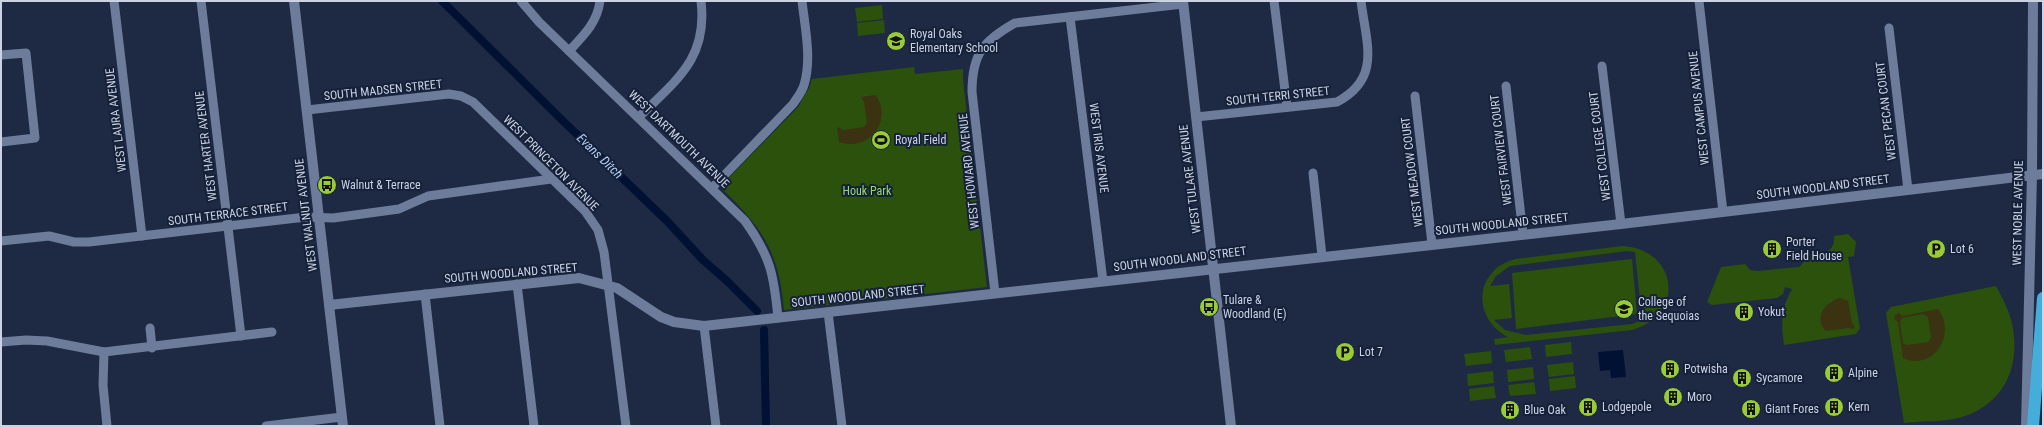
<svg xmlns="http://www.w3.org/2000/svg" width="2044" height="427" font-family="'Roboto Condensed',sans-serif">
<rect width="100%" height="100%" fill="#1e2a43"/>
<!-- green -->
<g fill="#2b510d" fill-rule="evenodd">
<polygon points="882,5 883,19 857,22 855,8"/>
<polygon points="884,20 885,33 858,36 857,23"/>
<path d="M914,67L915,74L963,69V80L987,287L784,310C779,251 762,227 720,187L798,107L809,88L812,79Z"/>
<path d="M1848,234L1856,242L1854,256L1848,257L1860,328L1856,334L1784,345C1781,324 1781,308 1792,289L1785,287L1783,294L1777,298L1712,305L1707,302L1721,267L1745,264L1750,270L1758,271L1799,267C1802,265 1803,262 1805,260C1817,253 1836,255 1834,236Z"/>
<path d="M1623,246C1679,250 1685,316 1632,330L1495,345L1494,339L1508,337C1484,326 1473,294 1492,273C1498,265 1506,262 1515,259ZM1627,251L1635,252L1642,320L1632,324L1526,335L1505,330L1494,320L1512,318L1509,284L1490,286L1496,276L1510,266Z"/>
<polygon points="1632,259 1637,314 1516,329 1512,273"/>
<path d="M1996,286C2003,299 2011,314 2013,329C2020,369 2002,405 1962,417C1942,423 1923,420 1904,423L1886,313L1891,307Z"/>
<polygon points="1571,342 1572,354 1546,357 1545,345"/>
<polygon points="1530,347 1532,359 1506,362 1504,350"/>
<polygon points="1491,351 1492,363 1466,366 1464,354"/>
<polygon points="1573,362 1574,374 1549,377 1547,365"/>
<polygon points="1533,367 1534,379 1508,382 1507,370"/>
<polygon points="1493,371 1494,383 1468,386 1467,374"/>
<polygon points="1575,376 1576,388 1550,391 1549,379"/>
<polygon points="1534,382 1536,394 1510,396 1508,385"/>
<polygon points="1494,386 1496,398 1470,401 1469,389"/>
</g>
<!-- sand -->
<g fill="#3a3211" fill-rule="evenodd">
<path d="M876,95C893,122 869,152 839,142L837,127L844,130L864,127L867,123L864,102L861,97Z"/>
<path d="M1840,298L1848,301L1852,323L1855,327L1853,329L1848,328L1826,331C1813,318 1825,302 1840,298Z"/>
<path d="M1938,309C1957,333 1934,372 1903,358L1898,322L1894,319L1895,315L1899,313L1902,316ZM1923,314L1928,317L1931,338L1928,342L1907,345L1903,343L1900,322L1902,318Z"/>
</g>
<!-- water -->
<polygon fill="#013" points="1623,350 1626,377 1611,378 1610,370 1600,371 1598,352"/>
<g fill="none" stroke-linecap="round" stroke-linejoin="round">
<!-- canal -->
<g stroke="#013" stroke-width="8">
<polyline points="442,1 562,120 667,221 703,260 727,281 757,311"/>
<polyline points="764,330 766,426"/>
</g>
<!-- street -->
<g stroke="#6d7c9a" stroke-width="9">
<polyline points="114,1 142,236"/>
<polyline points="201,1 241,336"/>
<path d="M521,1L539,22L745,221C771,257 774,276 778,318"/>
<polyline points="1274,1 1287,107"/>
<polyline points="1699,1 1723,212"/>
<polyline points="1070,17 1103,281"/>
<polyline points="1889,28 1908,190"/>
<path d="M569,51C584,35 597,23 600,1"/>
<polyline points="1,55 26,53 35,138 1,142"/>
<polyline points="1602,66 1621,224"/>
<polyline points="1506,86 1523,234"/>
<polyline points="1415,96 1432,244"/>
<polyline points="307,110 449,94 461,96 473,102 585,211 598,230 604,252 626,426"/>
<path d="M639,117C676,80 708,59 701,1"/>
<path d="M1196,117L1337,102C1382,78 1366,43 1361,1"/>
<polyline points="1313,173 1322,256"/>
<path d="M712,188L793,104C797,98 802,92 804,85C812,59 805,28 802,1"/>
<polyline points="1,241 49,236 74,242 89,242 306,217 333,218 399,209 428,196 551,179"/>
<polyline points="517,284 534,426"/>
<path d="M995,293L972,92C972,54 983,41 1015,23L1183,4"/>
<polyline points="425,294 440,426"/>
<polyline points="828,312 842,426"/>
<polyline points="704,326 716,426"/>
<polyline points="150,328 152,348"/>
<polyline points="1,342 26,340 47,341 104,352 272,332"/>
<polyline points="104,352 103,385 107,426"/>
<polyline points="266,426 342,417"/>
</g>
<!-- secondary -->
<g stroke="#6d7c9a" stroke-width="10">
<polyline points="294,1 343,426"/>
<polyline points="1183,1 1231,426"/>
<polyline points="329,305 579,278 617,288 661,317 674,322 704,326 1621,224 2043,174"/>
<polyline points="2026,426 2032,175 2033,1"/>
</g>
<!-- highway -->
<polyline stroke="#45add9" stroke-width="12" points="2033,426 2043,298"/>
</g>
<!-- icons -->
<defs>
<g id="school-disc" transform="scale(1)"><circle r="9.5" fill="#98cb36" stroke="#152039"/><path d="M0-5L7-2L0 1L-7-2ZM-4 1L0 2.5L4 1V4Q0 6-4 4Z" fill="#111"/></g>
<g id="stadium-disc" transform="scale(1)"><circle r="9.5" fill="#98cb36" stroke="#152039"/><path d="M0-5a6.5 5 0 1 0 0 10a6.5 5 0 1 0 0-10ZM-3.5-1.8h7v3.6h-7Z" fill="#111"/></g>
<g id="bus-disc" transform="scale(1)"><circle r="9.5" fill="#98cb36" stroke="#152039"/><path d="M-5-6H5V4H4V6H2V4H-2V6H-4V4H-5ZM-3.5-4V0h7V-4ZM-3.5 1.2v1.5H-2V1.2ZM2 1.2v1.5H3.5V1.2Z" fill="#111"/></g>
<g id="building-disc" transform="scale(1)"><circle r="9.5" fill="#98cb36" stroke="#152039"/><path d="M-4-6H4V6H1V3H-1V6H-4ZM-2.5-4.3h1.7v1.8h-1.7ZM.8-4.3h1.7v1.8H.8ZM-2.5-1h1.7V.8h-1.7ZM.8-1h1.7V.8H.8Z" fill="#111"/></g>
<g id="parking-disc" transform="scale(1)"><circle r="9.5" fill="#98cb36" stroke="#152039"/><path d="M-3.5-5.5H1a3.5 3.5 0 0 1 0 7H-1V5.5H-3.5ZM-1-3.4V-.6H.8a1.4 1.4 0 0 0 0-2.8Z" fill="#111"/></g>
<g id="university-disc" transform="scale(1)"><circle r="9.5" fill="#98cb36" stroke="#152039"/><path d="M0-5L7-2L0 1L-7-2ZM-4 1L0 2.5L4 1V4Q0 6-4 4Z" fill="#111"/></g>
</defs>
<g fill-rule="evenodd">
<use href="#school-disc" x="896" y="41"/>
<use href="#stadium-disc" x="881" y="140"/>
<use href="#bus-disc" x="327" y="185"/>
<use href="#building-disc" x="1772" y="249"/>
<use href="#parking-disc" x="1936" y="249"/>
<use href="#bus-disc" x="1209" y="307"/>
<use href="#university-disc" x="1624" y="309"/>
<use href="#building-disc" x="1744" y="312"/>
<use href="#parking-disc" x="1345" y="352"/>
<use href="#building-disc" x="1670" y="369"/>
<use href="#building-disc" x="1834" y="373"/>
<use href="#building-disc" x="1742" y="378"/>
<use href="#building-disc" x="1673" y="397"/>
<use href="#building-disc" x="1588" y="407"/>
<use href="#building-disc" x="1834" y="407"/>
<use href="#building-disc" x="1751" y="409"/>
<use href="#building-disc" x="1510" y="410"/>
</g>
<g text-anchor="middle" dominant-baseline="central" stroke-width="4" stroke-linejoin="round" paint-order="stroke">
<!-- poi labels -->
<g font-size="12" fill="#cad2e3" stroke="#152039" text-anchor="start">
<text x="910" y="34">Royal Oaks<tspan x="910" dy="14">Elementary School</tspan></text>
<text x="895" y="140">Royal Field</text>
<text x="341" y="185">Walnut &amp; Terrace</text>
<text x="1786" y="242">Porter<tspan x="1786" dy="14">Field House</tspan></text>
<text x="1950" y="249">Lot 6</text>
<text x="1223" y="300">Tulare &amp;<tspan x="1223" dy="14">Woodland (E)</tspan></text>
<text x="1638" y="302">College of<tspan x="1638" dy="14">the Sequoias</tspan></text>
<text x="1758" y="312">Yokut</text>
<text x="1359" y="352">Lot 7</text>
<text x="1684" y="369">Potwisha</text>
<text x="1848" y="373">Alpine</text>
<text x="1756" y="378">Sycamore</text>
<text x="1687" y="397">Moro</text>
<text x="1602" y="407">Lodgepole</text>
<text x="1848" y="407">Kern</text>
<text x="1765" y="409">Giant Fores</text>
<text x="1524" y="410">Blue Oak</text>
</g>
<!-- street labels -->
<g font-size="12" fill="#cad2e3" stroke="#152039">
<text transform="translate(383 90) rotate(-6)">SOUTH MADSEN STREET</text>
<text transform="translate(1278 96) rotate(-6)">SOUTH TERRI STREET</text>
<text transform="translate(1699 108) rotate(-96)">WEST CAMPUS AVENUE</text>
<text transform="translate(1886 111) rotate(-97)">WEST PECAN COURT</text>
<text transform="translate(116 120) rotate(-97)">WEST LAURA AVENUE</text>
<text transform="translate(679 139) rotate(44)">WEST DARTMOUTH AVENUE</text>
<text transform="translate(206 146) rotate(-97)">WEST HARTER AVENUE</text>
<text transform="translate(1600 146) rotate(-97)">WEST COLLEGE COURT</text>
<text transform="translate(1099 148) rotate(83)">WEST IRIS AVENUE</text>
<text transform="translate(1501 150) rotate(-97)">WEST FAIRVIEW COURT</text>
<text transform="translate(551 163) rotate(45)">WEST PRINCETON AVENUE</text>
<text transform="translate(969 171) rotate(-96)">WEST HOWARD AVENUE</text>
<text transform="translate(1412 172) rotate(-97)">WEST MEADOW COURT</text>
<text transform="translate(1190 179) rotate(-97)">WEST TULARE AVENUE</text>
<text transform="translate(1823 187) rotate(-7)">SOUTH WOODLAND STREET</text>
<text transform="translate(2018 213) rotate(-89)">WEST NOBLE AVENUE</text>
<text transform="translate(228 214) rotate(-7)">SOUTH TERRACE STREET</text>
<text transform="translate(306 215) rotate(-97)">WEST WALNUT AVENUE</text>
<text transform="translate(1502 224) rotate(-6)">SOUTH WOODLAND STREET</text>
<text transform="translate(1180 259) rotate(-7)">SOUTH WOODLAND STREET</text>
<text transform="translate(511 273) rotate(-5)">SOUTH WOODLAND STREET</text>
<text transform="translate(858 296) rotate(-6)">SOUTH WOODLAND STREET</text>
</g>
<!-- park labels -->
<g font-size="12" fill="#96d86e" stroke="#152039">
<text x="867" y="191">Houk Park</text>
</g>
<!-- water labels -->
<g font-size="13" font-style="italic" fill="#b5d0f6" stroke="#152039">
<text transform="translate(600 156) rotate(44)">Evans Ditch</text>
</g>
</g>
<!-- border -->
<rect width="2044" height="427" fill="none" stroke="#cad2e3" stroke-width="4"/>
</svg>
